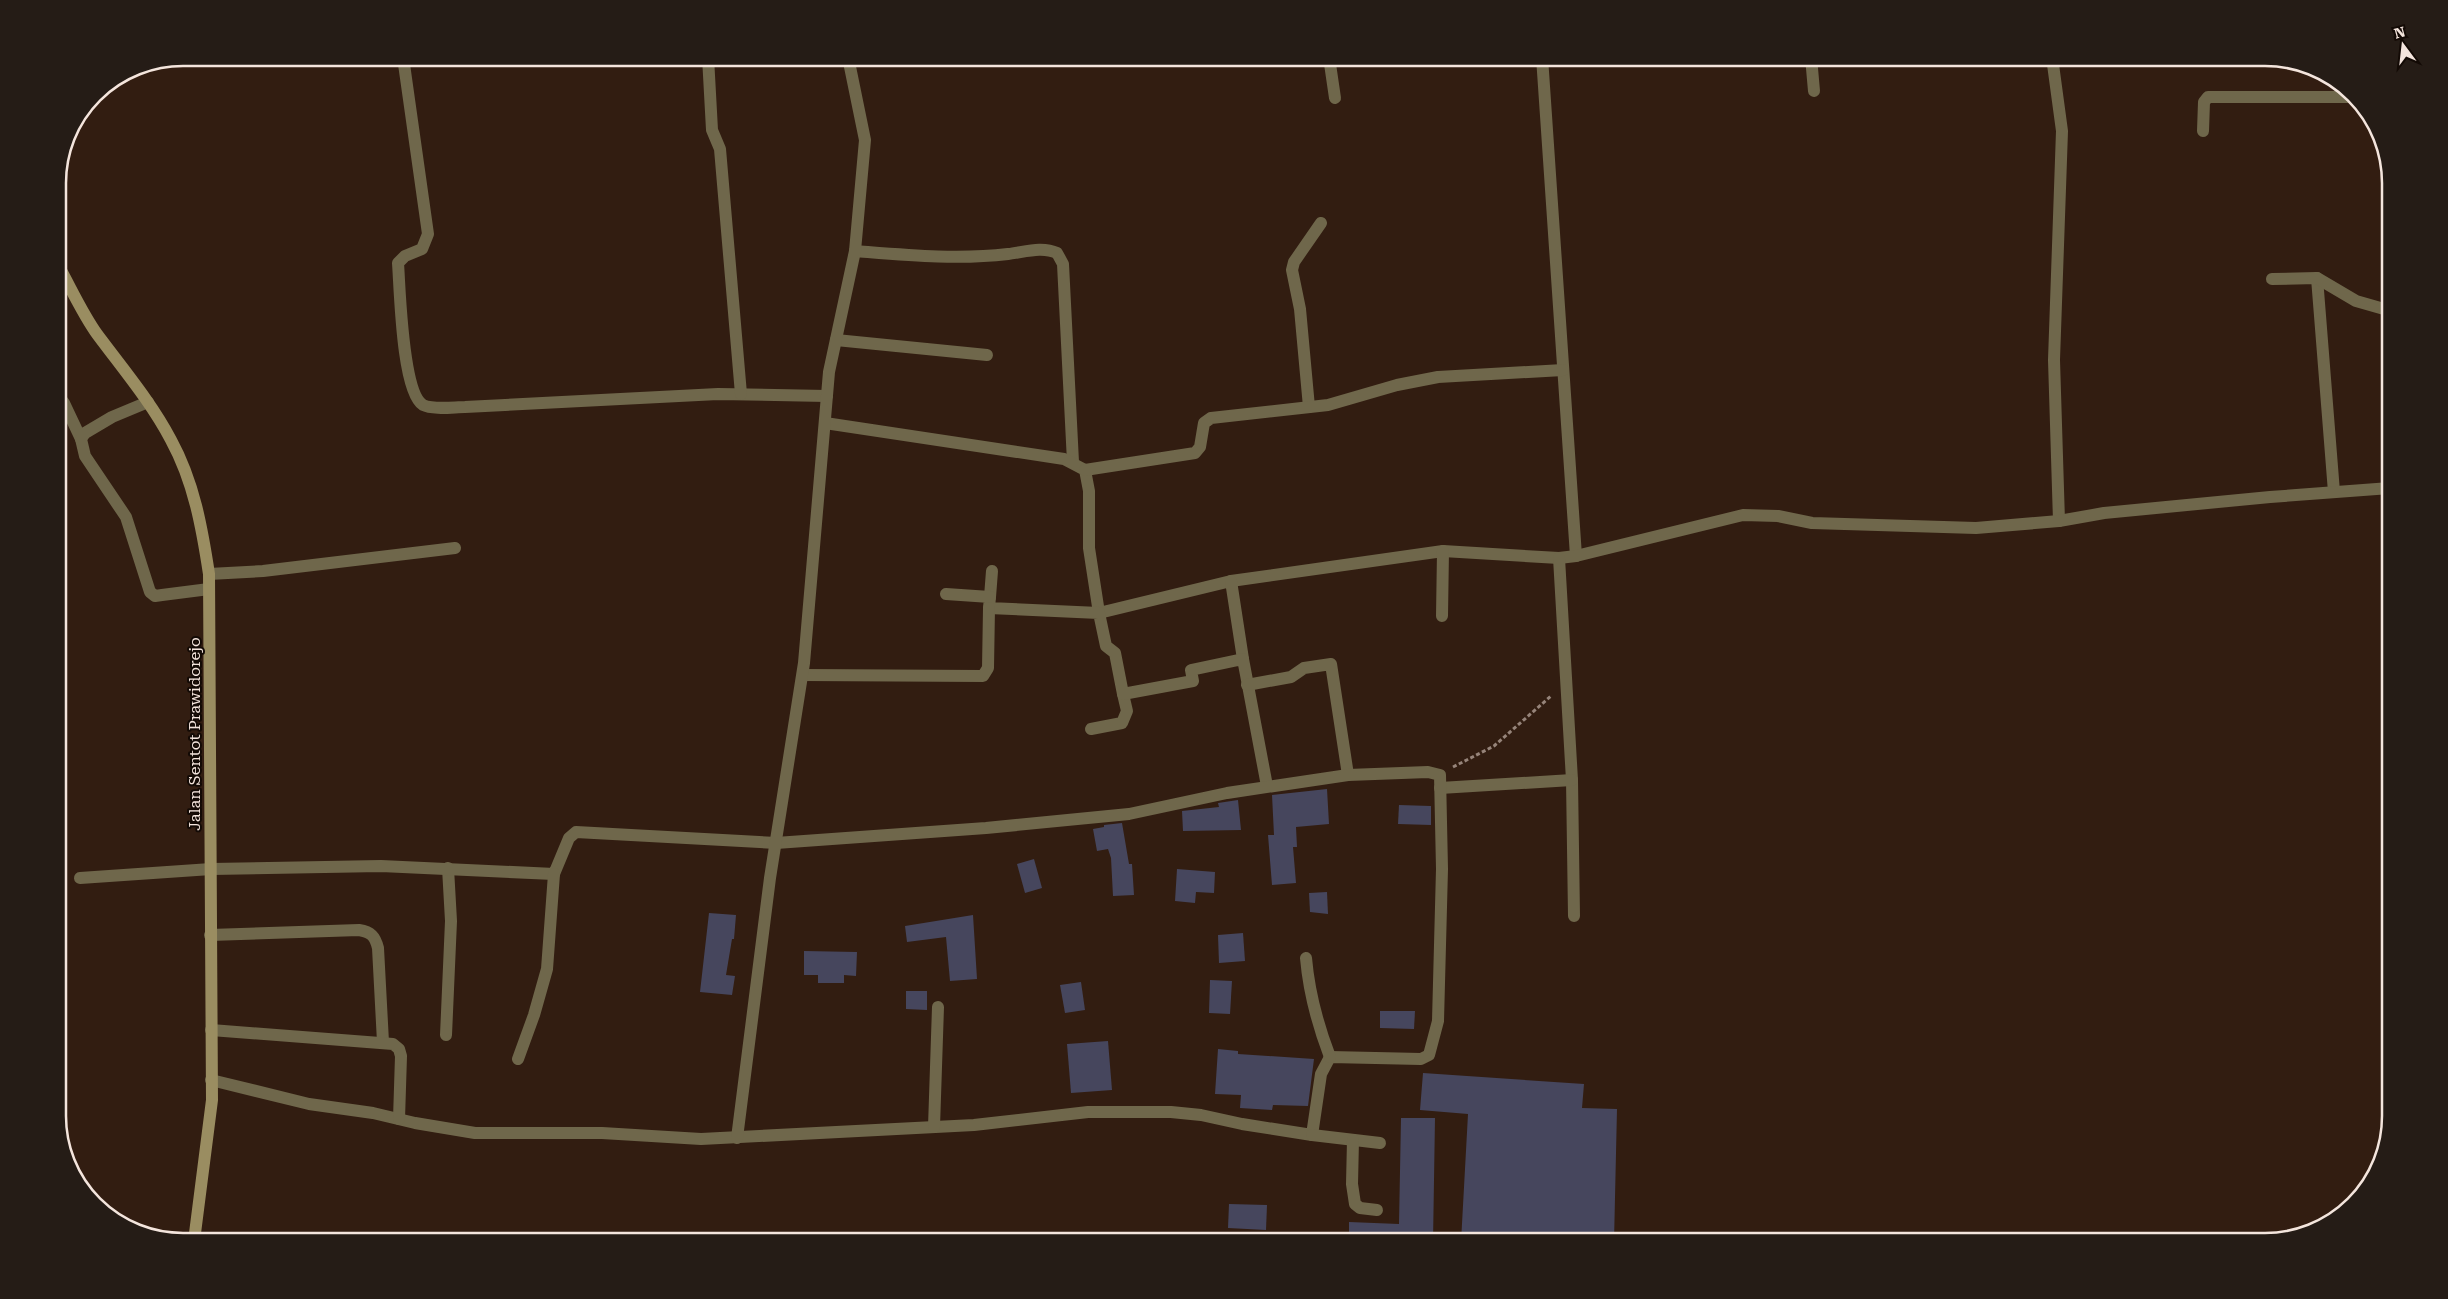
<svg xmlns="http://www.w3.org/2000/svg" width="2448" height="1299" font-family="'Roboto Serif',serif">
<rect width="100%" height="100%" fill="#321d11"/>
<!-- building -->
<g fill="#46465d">
<polygon points="1327,789 1329,824 1296,827 1297,847 1293,847 1296,883 1272,885 1268,835 1274,835 1272,795"/>
<polygon points="1238,800 1241,830 1183,831 1182,811 1219,807 1218,803"/>
<polygon points="1399,805 1431,806 1431,825 1398,824"/>
<polygon points="1122,823 1129,864 1132,864 1134,895 1113,896 1111,858 1108,849 1097,851 1093,829 1104,827 1104,825"/>
<polygon points="1034,859 1042,888 1025,893 1017,864"/>
<polygon points="1177,869 1215,872 1214,893 1196,892 1195,903 1175,901"/>
<polygon points="1327,892 1328,914 1310,912 1309,893"/>
<polygon points="709,913 736,915 734,939 732,939 726,975 735,976 732,995 700,992"/>
<polygon points="973,915 977,979 950,981 946,937 907,942 905,926"/>
<polygon points="1243,933 1245,961 1219,963 1218,935"/>
<polygon points="804,951 857,952 856,976 844,975 844,983 818,983 818,975 804,975"/>
<polygon points="1210,980 1232,981 1230,1014 1209,1013"/>
<polygon points="1081,982 1085,1010 1065,1013 1060,985"/>
<polygon points="906,991 927,991 927,1010 906,1009"/>
<polygon points="1380,1011 1415,1011 1414,1029 1380,1028"/>
<polygon points="1108,1041 1112,1090 1071,1093 1067,1044"/>
<polygon points="1218,1049 1238,1051 1238,1054 1314,1059 1308,1106 1273,1105 1272,1110 1240,1108 1241,1095 1215,1094"/>
<polygon points="1423,1073 1584,1084 1582,1108 1617,1109 1614,1242 1461,1242 1468,1114 1420,1110"/>
<polygon points="1401,1118 1435,1118 1433,1242 1349,1242 1349,1222 1399,1224"/>
<polygon points="1229,1204 1267,1205 1266,1230 1228,1228"/>
</g>
<g fill="none" stroke-linecap="round" stroke-linejoin="round">
<!-- path -->
<polyline stroke="#96847a" stroke-width="3" stroke-dasharray="4 2.5" stroke-linecap="butt" points="1453,767 1494,746 1551,696"/>
<!-- service -->
<g stroke="#6f674b" stroke-width="12">
<polyline points="58,395 64,403 81,439"/>
<polyline points="990,597 992,571"/>
<polyline points="1091,729 1122,723 1127,711 1123,694"/>
<polyline points="80,878 211,869"/>
<polyline points="446,1035 451,921 448,868"/>
</g>
<!-- minor -->
<g stroke="#6f674b" stroke-width="12">
<path d="M403,57L428,234L422,249L405,256L398,263C400,290 402,392 423,405C433,410 454,407 465,407L718,394L827,396"/>
<polyline points="708,57 712,130 720,149 741,394"/>
<polyline points="1329,57 1335,98"/>
<polyline points="1542,57 1576,556"/>
<polyline points="1811,57 1814,91"/>
<polyline points="2052,57 2062,131 2054,360 2059,521"/>
<polyline points="2203,131 2204,102 2208,97 2350,97"/>
<path d="M855,251C906,255 957,260 1008,254C1025,252 1042,246 1057,253L1063,264L1073,462"/>
<polyline points="2317,278 2334,492"/>
<polyline points="2272,279 2317,278 2356,301 2384,309 2390,303"/>
<polyline points="836,340 987,355"/>
<polyline points="148,402 112,417 85,433 81,439 85,456 126,517 150,592 155,596 162,595 209,589"/>
<polyline points="1309,407 1300,309 1292,270 1294,262 1321,223"/>
<polyline points="825,423 1064,459 1085,470 1089,491 1089,548 1099,613 1231,581 1443,551 1559,558 1576,556 1743,515 1778,516 1812,523 1976,528 2059,521 2104,513 2270,497 2390,488"/>
<polyline points="1085,470 1195,453 1200,447 1204,423 1211,418 1328,405 1397,385 1438,377 1563,370"/>
<polyline points="1559,558 1572,780 1574,916"/>
<polyline points="209,574 263,571 455,548"/>
<polyline points="1231,581 1243,659"/>
<polyline points="946,594 990,597 989,608 1099,613 1106,646 1115,653 1123,694 1193,681 1191,670 1243,659 1267,786"/>
<polyline points="1442,616 1443,551"/>
<polyline points="803,675 983,676 988,668 989,608"/>
<polyline points="1247,685 1291,677 1304,668 1331,664 1348,775"/>
<polyline points="1440,788 1572,780"/>
<polyline points="211,869 381,866 554,874 569,838 576,832 776,843 986,828 1129,814 1227,793 1348,775 1428,772 1440,775 1442,869 1438,1021 1429,1055 1421,1059 1330,1057 1321,1074 1312,1135 1242,1124 1201,1115 1171,1112 1088,1112 974,1125 701,1139 602,1133 475,1133 415,1123 373,1113 309,1104 211,1080"/>
<path d="M210,935L359,930C371,932 375,936 378,948L383,1042"/>
<path d="M1306,958C1309,993 1317,1023 1330,1057"/>
<polyline points="211,1030 393,1044 399,1049 401,1056 399,1119"/>
<polyline points="518,1059 534,1015 547,969 554,874"/>
<polyline points="934,1127 938,1007"/>
<polyline points="1312,1135 1380,1143"/>
<polyline points="737,1138 770,878 804,663 829,372 855,251 865,140 848,57"/>
<polyline points="1353,1140 1352,1184 1355,1204 1360,1208 1377,1210"/>
</g>
<!-- secondary -->
<path stroke="#9a8d61" stroke-width="12" d="M58,265C71,288 82,313 97,334C123,369 151,402 171,440C194,482 202,528 209,574L212,1100L194,1241"/>
</g>
<g text-anchor="middle" dominant-baseline="central" stroke-width="4" stroke-linejoin="round" paint-order="stroke">
<!-- street labels -->
<g font-size="16" fill="#f4e5dd" stroke="#130a05">
<text transform="translate(194 734) rotate(-90)">Jalan Sentot Prawidorejo</text>
</g>
</g>
<!-- crop -->
<path d="M0 0H2448V1299H0ZM183 66H2265A117 117 0 0 1 2382 183V1116A117 117 0 0 1 2265 1233H183A117 117 0 0 1 66 1116V183A117 117 0 0 1 183 66Z" fill="#251c16" fill-rule="evenodd"/>
<path fill="none" stroke="#f4e5dd" stroke-width="2.5" d="M183 66H2265A117 117 0 0 1 2382 183V1116A117 117 0 0 1 2265 1233H183A117 117 0 0 1 66 1116V183A117 117 0 0 1 183 66Z"/>
<!-- north arrow -->
<g transform="translate(2403 45) rotate(345)" stroke="#130a05" stroke-width="4" paint-order="stroke">
<path d="M0-4L9 19L0 12L-9 19Z" fill="#f4e5dd"/>
<text y="-8" font-size="14" font-weight="bold" text-anchor="middle" fill="#f4e5dd">N</text>
</g>
</svg>
